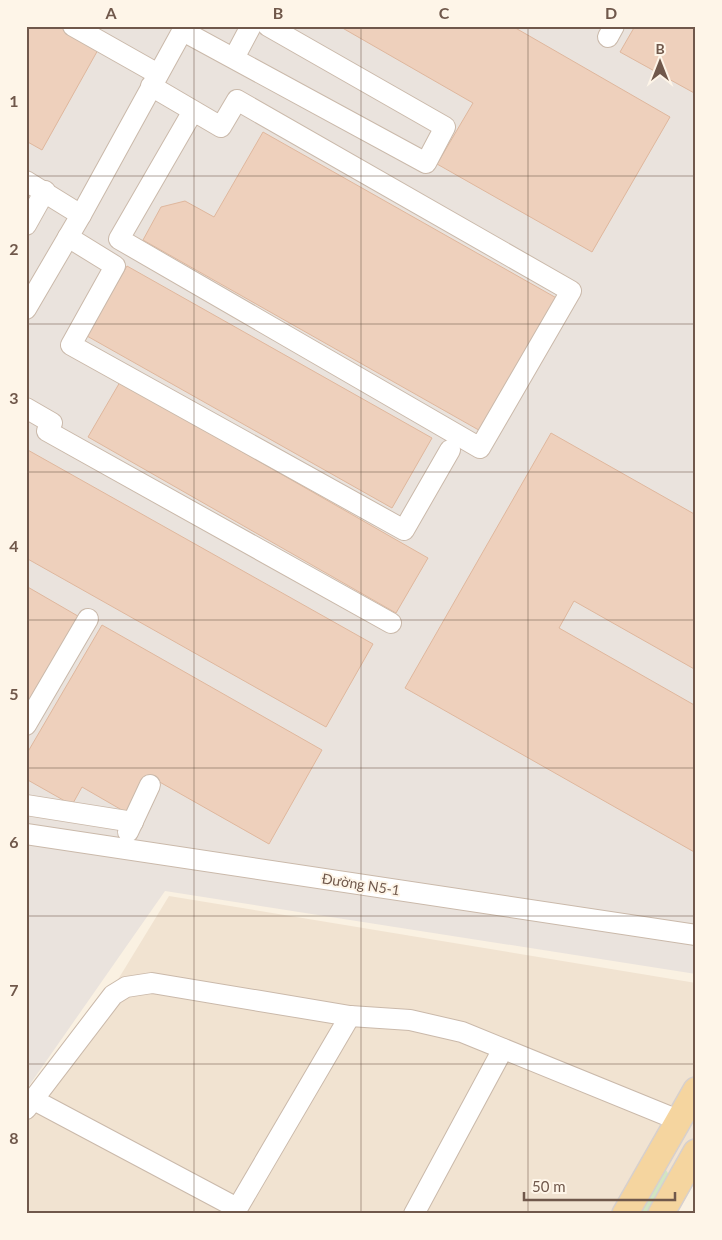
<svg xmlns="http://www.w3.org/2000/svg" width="722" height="1240" font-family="Lato,sans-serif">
<rect width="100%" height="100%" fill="#faf1e2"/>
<!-- residential -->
<polygon fill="#f1e3d1" points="169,896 696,983 696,1180 677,1214 26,1214 26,1110 34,1117"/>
<!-- industrial -->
<polygon fill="#eae3dd" points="26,26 696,26 696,974 165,891 26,1090"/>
<!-- green -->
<polygon fill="#d1e6c2" points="663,1170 666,1170 669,1175 649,1214 634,1214"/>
<!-- building -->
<g fill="#eed0bc" stroke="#dfb79d">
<polygon points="26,26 58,26 99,48 42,150 26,141"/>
<polygon points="339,26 512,26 670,117 592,252 437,164 473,103"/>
<polygon points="635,26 696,26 696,94 620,52"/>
<polygon points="263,132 560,300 484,433 143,240 161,207 185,201 214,217"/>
<polygon points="127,266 432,438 392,508 87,336"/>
<polygon points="120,382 428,558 396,613 88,437"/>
<polygon points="551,433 696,515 696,670 574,601 559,628 696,706 696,853 405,688"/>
<polygon points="26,449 373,644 326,727 26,558"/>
<polygon points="26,586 83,619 26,715"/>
<polygon points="102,625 322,750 269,844 149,776 127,813 82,787 72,805 26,779 26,755"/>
</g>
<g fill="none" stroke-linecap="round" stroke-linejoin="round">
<!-- minor casing -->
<g stroke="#cab9aa" stroke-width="22">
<g id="minor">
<polyline points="73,26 158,74"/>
<polyline points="183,31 426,163 445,127 268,26"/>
<polyline points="608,37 614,26"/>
<polyline points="234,58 251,26"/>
<polyline points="151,86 221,127 237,100 571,291 480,448 119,239 193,111"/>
<polyline points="26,181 81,215"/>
<polyline points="26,225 45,191"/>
<polyline points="68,237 115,266 71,345 404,530 450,450"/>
<polyline points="26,309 81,215 185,26"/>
<polyline points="26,408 52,423 47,431 391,623"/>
<polyline points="26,725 88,619"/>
<polyline points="26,805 133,822"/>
<polyline points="128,832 150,785"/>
<polyline points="26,834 696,935"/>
<polyline points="34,1100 237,1208"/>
<polyline points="26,1109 113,995 126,987 152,983 350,1016 410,1020 462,1032 678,1120"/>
<polyline points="234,1214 350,1016"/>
<polyline points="414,1214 503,1049"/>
</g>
</g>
<!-- major casing -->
<g stroke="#d7d0cd" stroke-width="28">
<g id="major">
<polyline points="625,1214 696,1090"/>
<polyline points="661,1214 696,1152"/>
</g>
</g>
<!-- minor -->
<use href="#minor" stroke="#fff" stroke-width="20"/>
<!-- major -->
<use href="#major" stroke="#f5d59f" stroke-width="25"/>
</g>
<!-- grid -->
<path fill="none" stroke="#70584b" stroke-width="1" stroke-opacity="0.55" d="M194,26V1214M361,26V1214M528,26V1214M26,176H696M26,324H696M26,472H696M26,620H696M26,768H696M26,916H696M26,1064H696"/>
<g text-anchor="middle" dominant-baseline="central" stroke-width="4" stroke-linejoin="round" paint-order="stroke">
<!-- street labels -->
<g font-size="14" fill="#70584b" stroke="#fef5e8">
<text transform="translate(361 884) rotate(9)">Đường N5-1</text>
</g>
</g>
<!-- border -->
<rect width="722" height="1240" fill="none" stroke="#fef5e8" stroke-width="55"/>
<!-- north arrow -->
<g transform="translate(660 62)" stroke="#fef5e8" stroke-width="4" paint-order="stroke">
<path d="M0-4L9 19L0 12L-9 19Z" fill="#70584b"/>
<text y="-8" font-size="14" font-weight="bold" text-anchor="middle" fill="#70584b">B</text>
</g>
<!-- scale -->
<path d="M524 1192v8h151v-8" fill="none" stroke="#70584b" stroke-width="2.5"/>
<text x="532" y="1192" font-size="15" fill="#70584b" stroke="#fef5e8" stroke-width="4" paint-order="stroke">50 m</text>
<rect x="28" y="28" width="666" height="1184" fill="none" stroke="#70584b" stroke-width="2"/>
<g font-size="16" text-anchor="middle" font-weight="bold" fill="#70584b">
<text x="111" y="19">A</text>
<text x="278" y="19">B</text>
<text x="444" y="19">C</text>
<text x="611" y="19">D</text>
<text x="14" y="107">1</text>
<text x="14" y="255">2</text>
<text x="14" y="404">3</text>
<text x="14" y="552">4</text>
<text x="14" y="700">5</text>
<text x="14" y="848">6</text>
<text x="14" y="996">7</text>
<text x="14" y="1144">8</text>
</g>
</svg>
